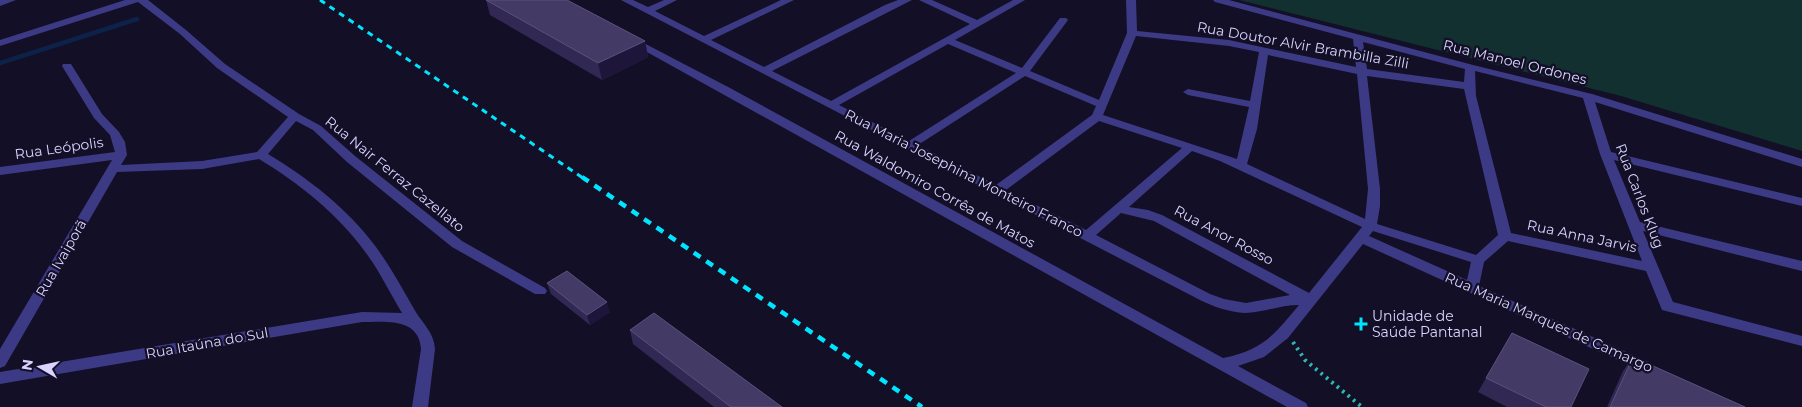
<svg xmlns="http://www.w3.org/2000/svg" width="1802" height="407" font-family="Montserrat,sans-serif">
<rect width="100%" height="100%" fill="#130f26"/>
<!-- green -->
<polygon fill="#12302f" points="1239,0 1802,0 1802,151 1621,96"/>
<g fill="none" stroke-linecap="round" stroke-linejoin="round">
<!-- stream -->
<polyline stroke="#0c2248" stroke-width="4.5" points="0,63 137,19"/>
<!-- path -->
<polyline stroke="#2fb8b0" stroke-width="4" stroke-dasharray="2.5 4.5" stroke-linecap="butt" points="1293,342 1305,360 1362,407"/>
<!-- minor -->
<g fill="#3d3a85" fill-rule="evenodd">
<polygon points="0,0 16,0 0,6"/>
<path d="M125,0H148L186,30L225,64L299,114L321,126L355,156L462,241L545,288L547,291L545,294H535L452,247L347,162L313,130L296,121L268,154C309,179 347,208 376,247C390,266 402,288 414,309C422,323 434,332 435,349L428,407H412L421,349C419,317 385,322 362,322L0,384V372L362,312L402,313C390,293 380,272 366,253C338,214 300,184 259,159L202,169L117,172L5,366L0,368V349L112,160L0,175V167L115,152L110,135L94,118L62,66L63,64H71L102,114L119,132L125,142L127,155L121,165L202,161L257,152L288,117L217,68L180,34L138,2L0,46V40Z"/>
<path d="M621,0H633L648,7L664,0H677L655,11L704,36L781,0H794L711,40L764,67L885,5L898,0H912L772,71L831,101L970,24L919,0H932L977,20L1013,0H1025L955,40L1022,68L1060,18H1066L1068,20L1030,71L1099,100L1127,33L1126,0H1136L1137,31L1229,40L1356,67L1353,39L1215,2L1213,0H1229L1473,65L1592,94L1802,159V167L1595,102L1611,152L1802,198V206L1614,160L1640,222L1802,261V271L1643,231L1673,302L1802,336V346L1662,310L1646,271L1508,241L1484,262L1479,286L1651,363L1654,367L1651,371L1646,373L1363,244L1288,338L1264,357L1238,366L1306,403L1308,407H1287L627,41L632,38L636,39L730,88L1223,358C1263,350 1274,335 1299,305C1280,305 1262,313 1245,313C1229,312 1214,307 1200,300ZM1136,36L1229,46L1259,52L1250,101L1188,89L1183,92L1188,95L1249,107L1237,159L1103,115ZM1363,42L1465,69L1464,82L1367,69ZM948,44L1016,73L909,141L839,105ZM1268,55L1357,74L1368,189L1365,219L1247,164L1257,129ZM1475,71L1583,98L1600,154L1642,261L1511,233L1476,96ZM1025,76L1096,106L1092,115L996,185L918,145ZM1367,76L1464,89L1498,235L1476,255L1377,224L1380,206V189ZM1099,121L1182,148L1086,230L1006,190ZM1192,151L1220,161L1362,227L1309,293L1162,215L1148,210L1129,207ZM1121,213L1154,221L1290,295L1246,303L1224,299L1210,294L1096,235ZM1373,231L1471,262L1467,280L1369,236Z"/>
</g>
<!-- rail-far1 -->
<polyline stroke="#00e5ff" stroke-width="3" stroke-dasharray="6 5.5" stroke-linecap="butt" points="320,0 583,178"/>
<!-- rail -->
<polyline stroke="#00e5ff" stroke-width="4.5" stroke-dasharray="8 7" stroke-linecap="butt" points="582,177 922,407"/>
</g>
<!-- wall -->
<g fill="#312854">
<polygon points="486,0 567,0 645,41 648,57 602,80 490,15"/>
<polygon points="547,283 610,312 590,325 551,294"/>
<polygon points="630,330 782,407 714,407 633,344"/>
<polygon points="1512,333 1571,407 1507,407 1478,392"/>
<polygon points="1633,357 1745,407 1607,407 1623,371"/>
</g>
<!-- shaded-wall -->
<g fill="#1d163a">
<polygon points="645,41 648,57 602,80 598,63"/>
<polygon points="607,302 610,312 590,325 587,315"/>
</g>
<!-- building -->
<g fill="#433a66" stroke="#5a527e">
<polygon points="486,0 567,0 645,41 598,63"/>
<polygon points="567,271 607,302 587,315 547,283"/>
<polygon points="654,313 782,407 731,407 630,330"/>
<polygon points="1512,333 1589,369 1571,407 1546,407 1486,378"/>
<polygon points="1633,357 1745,407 1610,407"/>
</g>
<!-- markers -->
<path fill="#00e5ff" stroke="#130f26" stroke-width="2" d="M1358.5 316.5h5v5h5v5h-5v5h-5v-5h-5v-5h5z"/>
<g text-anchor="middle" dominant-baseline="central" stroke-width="4.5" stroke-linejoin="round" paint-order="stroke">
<!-- street labels -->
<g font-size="14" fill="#d9d4ff" stroke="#130f26">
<text transform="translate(1303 45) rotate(10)">Rua Doutor Alvir Brambilla Zilli</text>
<text transform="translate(1515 62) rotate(14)">Rua Manoel Ordones</text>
<text transform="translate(59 148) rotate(-8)">Rua Leópolis</text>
<text transform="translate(964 173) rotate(27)">Rua Maria Josephina Monteiro Franco</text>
<text transform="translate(395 174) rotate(39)">Rua Nair Ferraz Cazellato</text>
<text transform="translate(935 189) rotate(29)">Rua Waldomiro Corrêa de Matos</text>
<text transform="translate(1640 196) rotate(69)">Rua Carlos Klug</text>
<text transform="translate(1224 235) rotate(28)">Rua Anor Rosso</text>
<text transform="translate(1582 236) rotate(12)">Rua Anna Jarvis</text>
<text transform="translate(61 258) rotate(-60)">Rua Ivaiporã</text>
<text transform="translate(1549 322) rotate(24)">Rua Maria Marques de Camargo</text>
<text transform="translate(207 343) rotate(-10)">Rua Itaúna do Sul</text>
</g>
<!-- poi labels -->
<g font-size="14" fill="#d9d4ff" stroke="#130f26" text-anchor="start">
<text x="1372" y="316">Unidade de<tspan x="1372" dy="16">Saúde Pantanal</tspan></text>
</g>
</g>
<!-- north arrow -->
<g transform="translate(40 367) rotate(279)" stroke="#130f26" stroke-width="4" paint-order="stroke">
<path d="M0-4L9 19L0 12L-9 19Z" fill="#d9d4ff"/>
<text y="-8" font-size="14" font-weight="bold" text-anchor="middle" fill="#d9d4ff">N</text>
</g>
</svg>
